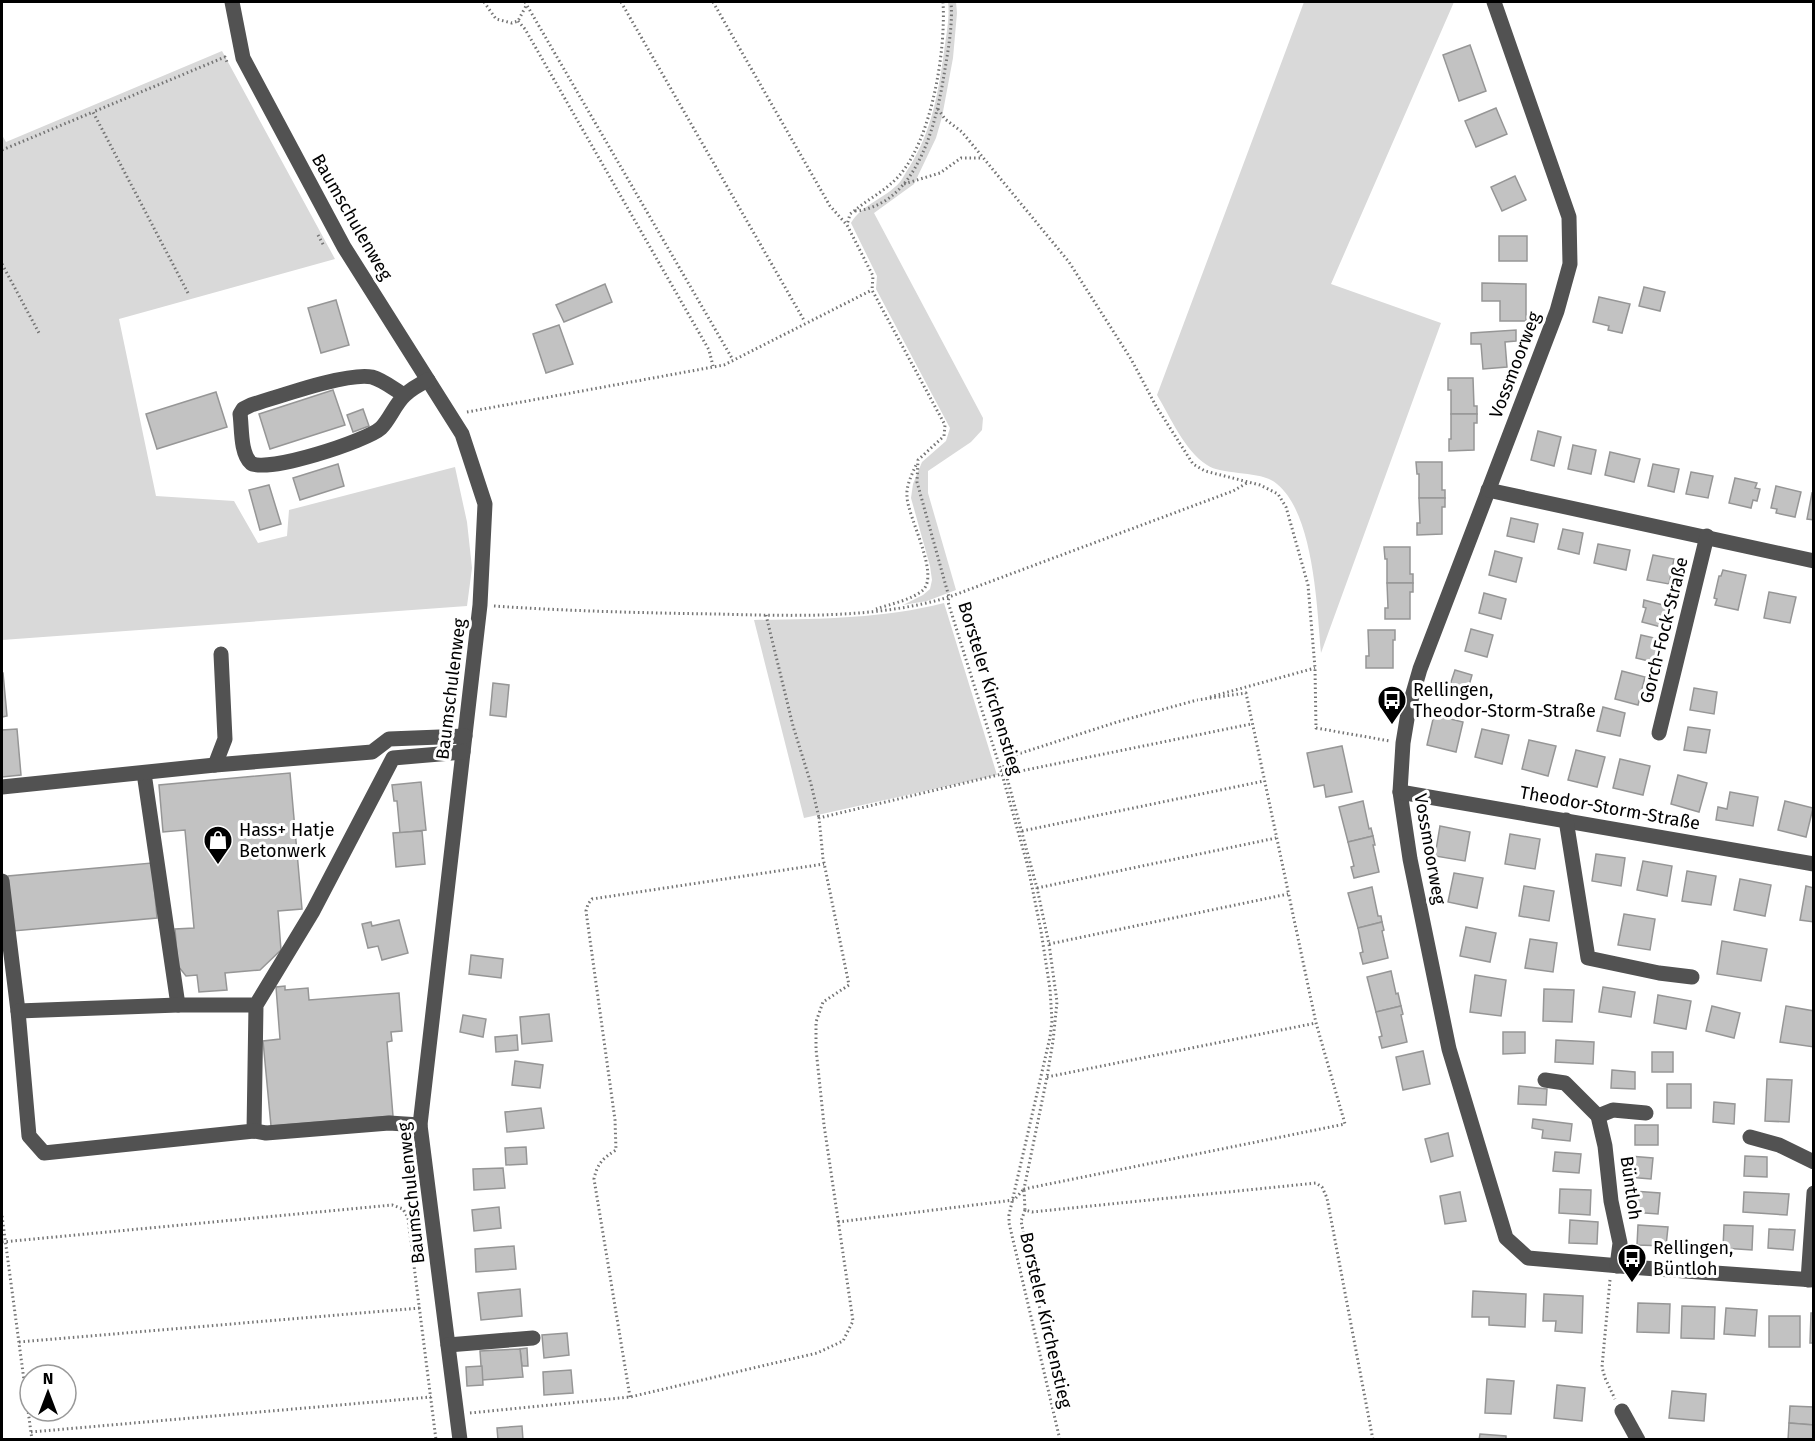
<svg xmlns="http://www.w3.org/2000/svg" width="1815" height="1441" font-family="'Fira Sans',sans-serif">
<rect width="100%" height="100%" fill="#fff"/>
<!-- green -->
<g fill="#d9d9d9">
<path d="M948,2H956L957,13L953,58L942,117L936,138L914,184L874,213L983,418L982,430L971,442L928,471V493L956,590L927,601L903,605L923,595L930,589L932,580L930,566L911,498L913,484L922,462L946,441L950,428L876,289L877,276L851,223C861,205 886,198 900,182C904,177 906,171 910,166C932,130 938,94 944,52C946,36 950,18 948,2Z"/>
<path d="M1304,2H1454L1331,284L1441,323L1321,653C1317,608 1314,514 1277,484C1262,470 1223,476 1207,465C1184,450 1171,418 1157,395Z"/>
<polygon points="222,51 335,259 119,319 156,496 234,501 258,543 287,536 289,510 455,467 467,522 472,568 467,606 2,640 2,135 6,142"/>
<path d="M944,603L997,775L804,818L754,620C817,619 882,619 944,603Z"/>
</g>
<!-- building -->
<g fill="#c2c2c2" stroke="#969696" stroke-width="1.5">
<polygon points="1470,45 1486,91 1459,101 1443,55"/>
<polygon points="1496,108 1507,134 1476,147 1465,121"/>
<polygon points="1515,176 1526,200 1502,211 1491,187"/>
<rect x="1499" y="236" width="28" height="25"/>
<polygon points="1482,283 1526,284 1526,321 1500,321 1500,301 1482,301"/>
<polygon points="605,284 612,302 564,322 556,305"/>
<polygon points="1644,287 1665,292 1660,311 1639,306"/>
<polygon points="1599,297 1630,304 1622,333 1608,330 1609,326 1593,322"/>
<polygon points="336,300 349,345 321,353 308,308"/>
<polygon points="559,325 573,364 546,373 533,334"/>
<polygon points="1516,330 1516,341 1505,342 1507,367 1483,369 1481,344 1471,344 1471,333"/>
<polygon points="1448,378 1473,378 1474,406 1477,406 1477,414 1451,414 1451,390 1448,390"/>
<polygon points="333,390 345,425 270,449 259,414"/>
<polygon points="216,392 227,427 157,449 146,414"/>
<polygon points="363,409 369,426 353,432 347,415"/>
<polygon points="1451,414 1477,414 1477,423 1474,423 1474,450 1449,451 1449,439 1451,439"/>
<polygon points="1538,431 1561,437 1554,466 1531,460"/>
<polygon points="1573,445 1596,450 1591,474 1568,469"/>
<polygon points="1610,452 1640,459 1634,482 1605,475"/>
<polygon points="1416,462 1442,462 1442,490 1445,490 1445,498 1419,498 1419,474 1417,474"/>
<polygon points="338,464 344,486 300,500 293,478"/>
<polygon points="1653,464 1679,469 1674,492 1648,486"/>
<polygon points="1691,472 1713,476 1708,498 1686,494"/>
<polygon points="1735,478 1757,483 1755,488 1760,489 1757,501 1753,500 1751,508 1729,503"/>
<polygon points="269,485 281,524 260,530 249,490"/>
<polygon points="1776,486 1801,492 1795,517 1776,513 1777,509 1771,508"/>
<polygon points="1812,493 1814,494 1814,520 1807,519"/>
<polygon points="1419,498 1445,498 1445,507 1442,507 1442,534 1417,535 1417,523 1420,523"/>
<polygon points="1511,518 1538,524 1534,542 1507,536"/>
<polygon points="1563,529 1583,533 1579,554 1558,549"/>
<polygon points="1598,544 1630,550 1626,570 1594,563"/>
<polygon points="1384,547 1410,547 1410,574 1413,574 1413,583 1387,583 1387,559 1385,559"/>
<polygon points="1495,551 1522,558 1516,582 1489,575"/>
<polygon points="1653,555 1674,559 1669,584 1647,580"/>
<polygon points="1723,570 1746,575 1738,610 1715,605 1717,599 1714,598 1719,576 1721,576"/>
<polygon points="1387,583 1413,583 1413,592 1410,592 1410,619 1385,619 1385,608 1388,608"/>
<polygon points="1769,592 1796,597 1790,623 1764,618"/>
<polygon points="1484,593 1506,599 1501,619 1479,613"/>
<polygon points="1644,600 1671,607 1665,628 1642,622 1646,608 1643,607"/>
<polygon points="1471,629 1493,635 1487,657 1465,651"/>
<polygon points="1368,630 1395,630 1395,640 1393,640 1393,668 1366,668 1366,656 1369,656"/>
<polygon points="1641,635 1663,640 1657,663 1636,658"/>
<polygon points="1455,670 1472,675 1465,699 1447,694"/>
<polygon points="1622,671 1645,677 1638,705 1615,699"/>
<polygon points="2,673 3,673 7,716 2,717"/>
<polygon points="493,683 509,685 506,717 490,715"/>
<polygon points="1694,688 1717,692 1714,714 1690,710"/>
<polygon points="1603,707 1625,713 1620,736 1597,731"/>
<polygon points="1434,715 1463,722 1456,752 1427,745"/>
<polygon points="1688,727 1710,730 1706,753 1684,750"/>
<polygon points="17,729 21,775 2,777 2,730"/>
<polygon points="1482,729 1509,735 1502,764 1475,757"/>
<polygon points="1529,740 1556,746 1548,776 1522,769"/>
<polygon points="1342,746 1352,792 1326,797 1324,785 1314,787 1307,753"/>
<polygon points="1576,750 1605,757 1597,787 1568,780"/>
<polygon points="1620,759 1650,766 1643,795 1613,788"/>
<polygon points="290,773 302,909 278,911 281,950 260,970 225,973 227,990 199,992 197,975 186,976 178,966 175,929 194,928 185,830 163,832 159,785"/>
<polygon points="1678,775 1707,783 1699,812 1671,804"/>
<polygon points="421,782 426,830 400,833 397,801 394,801 392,785"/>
<polygon points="1730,792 1758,797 1753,826 1716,820 1718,807 1727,809"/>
<polygon points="1363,801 1369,829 1371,828 1373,836 1348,842 1339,807"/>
<polygon points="1785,801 1813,808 1806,837 1778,830"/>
<polygon points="1440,826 1470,832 1465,861 1435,856"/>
<polygon points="422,831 425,864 396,867 393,833"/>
<polygon points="1510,834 1540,839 1535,869 1505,864"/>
<polygon points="1373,836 1375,845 1373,845 1379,872 1354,878 1351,867 1354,866 1348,842"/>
<polygon points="1596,854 1625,858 1621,886 1592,881"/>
<polygon points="1643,861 1672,866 1667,896 1637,890"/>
<polygon points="152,863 157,918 13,931 8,876"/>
<polygon points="1687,871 1716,876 1711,905 1682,901"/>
<polygon points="1454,873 1483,878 1477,908 1448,902"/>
<polygon points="1740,879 1771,885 1765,916 1734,910"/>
<polygon points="1524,886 1554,891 1549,921 1519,916"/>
<polygon points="1806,886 1814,888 1814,922 1800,920"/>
<polygon points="1372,887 1378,916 1381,916 1382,922 1358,928 1348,893"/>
<polygon points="1624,914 1655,919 1650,950 1618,945"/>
<polygon points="399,920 408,953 382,960 378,946 368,948 362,924 371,922 372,926"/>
<polygon points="1382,922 1384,930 1382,931 1388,958 1363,964 1360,953 1363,952 1358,928"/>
<polygon points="1466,927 1496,933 1490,962 1460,956"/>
<polygon points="1530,939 1557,943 1553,972 1525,968"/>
<polygon points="1722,941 1767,949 1761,981 1717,974"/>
<polygon points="471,955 503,959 501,978 469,974"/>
<polygon points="1391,971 1396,994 1398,993 1401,1006 1376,1012 1367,977"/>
<polygon points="1475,975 1506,980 1501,1016 1470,1012"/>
<polygon points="285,986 285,990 308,988 309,1000 399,993 402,1031 391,1032 392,1041 387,1042 393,1116 271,1126 263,1041 280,1039 276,987"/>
<polygon points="1603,987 1635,992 1631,1017 1599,1012"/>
<polygon points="1544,989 1574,990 1572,1022 1543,1021"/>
<polygon points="1658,995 1691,1001 1686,1029 1654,1023"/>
<polygon points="1401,1006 1403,1014 1401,1015 1407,1042 1382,1048 1379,1037 1382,1036 1376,1012"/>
<polygon points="1712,1006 1740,1013 1734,1038 1706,1031"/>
<polygon points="1786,1006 1814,1011 1814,1047 1780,1042"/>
<polygon points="549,1014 552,1041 522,1044 520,1017"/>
<polygon points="463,1015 486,1019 483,1037 460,1032"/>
<polygon points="1503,1032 1525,1032 1525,1053 1503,1054"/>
<polygon points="517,1035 518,1050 496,1052 495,1037"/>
<polygon points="1556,1040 1594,1042 1593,1064 1555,1062"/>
<polygon points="1423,1051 1430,1084 1403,1090 1396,1057"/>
<rect x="1652" y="1052" width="21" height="20"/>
<polygon points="515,1061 543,1065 540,1088 512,1085"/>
<polygon points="1612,1070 1635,1072 1635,1089 1611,1088"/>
<polygon points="1767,1079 1792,1080 1789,1122 1765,1121"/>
<rect x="1667" y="1084" width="24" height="24"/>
<polygon points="1519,1086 1547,1089 1546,1105 1518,1104"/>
<polygon points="1714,1102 1735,1104 1734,1124 1713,1122"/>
<polygon points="541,1108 544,1128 507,1132 505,1112"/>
<polygon points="1533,1119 1572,1124 1570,1141 1542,1138 1543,1130 1532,1128"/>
<rect x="1635" y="1125" width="23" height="20"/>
<polygon points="1448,1133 1453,1156 1431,1162 1425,1139"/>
<polygon points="526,1147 527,1164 506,1165 505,1148"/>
<polygon points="1555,1152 1581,1154 1579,1173 1553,1171"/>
<polygon points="1629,1156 1653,1158 1651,1179 1627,1177"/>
<polygon points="1745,1156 1767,1157 1767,1177 1744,1176"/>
<polygon points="503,1168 505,1188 474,1190 473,1169"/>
<polygon points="1560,1189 1591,1190 1590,1215 1559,1213"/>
<polygon points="1633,1191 1660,1193 1658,1214 1632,1212"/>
<polygon points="1460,1192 1466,1221 1445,1224 1440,1196"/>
<polygon points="1744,1192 1789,1194 1787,1215 1743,1212"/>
<polygon points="499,1207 501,1228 474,1231 472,1210"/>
<polygon points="1570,1220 1598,1222 1597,1244 1569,1243"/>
<polygon points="1638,1225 1668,1227 1666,1246 1637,1245"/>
<polygon points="1724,1225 1753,1226 1752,1250 1723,1248"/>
<polygon points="1769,1229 1795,1230 1793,1250 1768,1248"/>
<polygon points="514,1246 516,1269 476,1272 475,1249"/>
<polygon points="520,1289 522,1316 481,1320 478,1293"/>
<polygon points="1473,1291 1526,1294 1525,1327 1489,1325 1489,1317 1472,1317"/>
<polygon points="1544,1294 1583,1296 1582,1333 1555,1331 1556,1321 1543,1321"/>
<polygon points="1638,1303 1670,1304 1669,1333 1637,1332"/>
<polygon points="1682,1306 1715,1307 1714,1339 1681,1338"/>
<polygon points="1726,1308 1757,1310 1755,1336 1724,1334"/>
<polygon points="1811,1313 1814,1313 1814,1343 1810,1343"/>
<rect x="1769" y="1316" width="31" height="31"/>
<polygon points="567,1333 569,1355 544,1358 542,1335"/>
<polygon points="527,1348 528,1366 522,1366 520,1349"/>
<polygon points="520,1349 523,1377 482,1380 480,1351"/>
<polygon points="482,1366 483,1385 467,1386 466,1367"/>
<polygon points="571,1370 573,1393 544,1395 543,1372"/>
<polygon points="1487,1379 1514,1381 1511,1414 1485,1413"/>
<polygon points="1557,1385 1585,1388 1582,1421 1554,1418"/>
<polygon points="1672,1391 1706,1394 1704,1421 1669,1418"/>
<polygon points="1790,1406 1814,1407 1814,1425 1789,1423"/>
<polygon points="1789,1423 1814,1425 1814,1440 1788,1440"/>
<polygon points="522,1426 523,1440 498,1440 497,1428"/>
<polygon points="1480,1434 1506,1436 1506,1440 1479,1440"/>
</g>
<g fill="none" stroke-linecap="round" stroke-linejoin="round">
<!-- path -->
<g stroke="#747474" stroke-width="3" stroke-dasharray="1.5 3" stroke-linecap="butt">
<polyline points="484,2 496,19 512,23 518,21 527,4"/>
<polyline points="525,2 733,360"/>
<polyline points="621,2 805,322"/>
<polyline points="713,2 830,206 847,225"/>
<path d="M943,2C946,50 932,140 898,177C885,191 868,199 854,211L850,214L847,225L873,276L872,290L945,425L944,436L918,460L917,482L949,597L948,602L1002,774L1028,867L1041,931L1050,989L1052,1021L1050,1037L1009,1215V1223L1060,1440"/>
<polyline points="518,21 525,29 709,350 713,366"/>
<polyline points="938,109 945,119 962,132 1069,262 1131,359 1156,406 1193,464 1205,471 1260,485 1278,494 1286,507 1308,585 1315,668 1316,728 1390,741"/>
<polyline points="2,150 93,112"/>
<polyline points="904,184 940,173 961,158 983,158"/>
<path d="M855,211C917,205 936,124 944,75C948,51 953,25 951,2"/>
<polyline points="318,235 324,246"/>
<polyline points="2,264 39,333"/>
<polyline points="188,293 93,112 225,57 227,62"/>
<polyline points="467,412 724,365 872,290"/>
<path d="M494,606C568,611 643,613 717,614C792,616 877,619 949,597L1233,491L1247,483"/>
<path d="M876,609C890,604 912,600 923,590C940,574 907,516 907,496C906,486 912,474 916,465"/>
<polyline points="766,615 793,726 811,784 819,818"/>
<polyline points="1210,697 1315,668"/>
<polyline points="1002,771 1005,763 1015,755 1117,722 1197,700"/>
<polyline points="1002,774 1006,774 1037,888 1049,944 1057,1002 1053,1041 1047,1077 1024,1189 1345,1124 1316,1023 1246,693 1197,700"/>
<polyline points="1006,774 1251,724"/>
<polyline points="1022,831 1264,781"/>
<polyline points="1037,888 1276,838"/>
<polyline points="1049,944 1288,894"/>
<polyline points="1047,1077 1316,1023"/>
<polyline points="1025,1210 1021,1221 1047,1342"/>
<polyline points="2,1216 32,1440"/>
<polyline points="838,1222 1014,1200 1024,1189 1025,1210 1032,1212 1316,1183 1322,1187 1327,1198 1373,1440"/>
<polyline points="2,1242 392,1205 403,1209 408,1218 436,1440"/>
<polyline points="1610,1280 1602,1367 1605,1378 1615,1399"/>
<polyline points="19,1342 420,1308"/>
<path d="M630,1397L594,1179C597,1164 603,1158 616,1150L615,1120L586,911L588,904L592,899L824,864"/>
<polyline points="470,1413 630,1397 817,1353 843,1341 853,1321 824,1125 816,1049 816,1022 823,1002 849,985 823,858 819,818 1002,774"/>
<polyline points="31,1432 431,1397"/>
</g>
<!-- minor -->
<g stroke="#525252" stroke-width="15">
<polyline points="232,2 243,58 344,247 462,434 485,504 480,605 420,1125 460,1440"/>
<polyline points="1494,2 1569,217 1570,264 1557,311 1420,669 1409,707 1403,743 1400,792 1410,859 1449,1049 1506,1238 1528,1258 1643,1268 1814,1280"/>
<path d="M404,395C394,389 383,380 372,377C347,372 278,397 251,405L243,409L240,414C242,427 240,453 251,463C265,474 367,441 381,428C390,419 395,404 405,395C411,389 420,384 428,380"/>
<polyline points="1488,490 1814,561"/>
<polyline points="1659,733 1707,536"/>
<polyline points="215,765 225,739 221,654"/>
<polyline points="144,773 178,1005"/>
<polyline points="2,787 215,765 372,752 389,739 465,736"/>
<polyline points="1400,792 1814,864"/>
<polyline points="1566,820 1588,958 1659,973 1692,977"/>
<polyline points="2,881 18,1011"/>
<polyline points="256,1005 178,1005 18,1011 29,1136 44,1153 254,1131 256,1005 313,911 393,758 463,752"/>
<polyline points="1545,1080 1565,1083 1598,1116 1605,1146 1611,1201 1620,1243 1617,1266"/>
<polyline points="1598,1116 1613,1110 1646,1113"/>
<polyline points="254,1131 266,1133 389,1123 420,1125"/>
<polyline points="1750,1137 1779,1145 1814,1162"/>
<polyline points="1808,1280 1814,1193"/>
<polyline points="448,1345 533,1338"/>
<polyline points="1622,1411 1638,1440"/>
</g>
</g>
<!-- icons -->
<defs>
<g id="bus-pin" transform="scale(1.5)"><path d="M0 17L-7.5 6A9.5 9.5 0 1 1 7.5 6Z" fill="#000" stroke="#fff"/><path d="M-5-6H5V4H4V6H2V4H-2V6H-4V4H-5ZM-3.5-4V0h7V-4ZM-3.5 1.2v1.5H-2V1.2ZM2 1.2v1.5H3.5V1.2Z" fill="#fff"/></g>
<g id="shop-pin" transform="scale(1.5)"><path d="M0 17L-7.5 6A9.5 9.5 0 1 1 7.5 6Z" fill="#000" stroke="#fff"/><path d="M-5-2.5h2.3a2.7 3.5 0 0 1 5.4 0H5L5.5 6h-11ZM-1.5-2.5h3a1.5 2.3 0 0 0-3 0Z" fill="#fff"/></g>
</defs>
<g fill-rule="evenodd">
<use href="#bus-pin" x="1392" y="700"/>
<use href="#shop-pin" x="218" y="840"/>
<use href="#bus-pin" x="1632" y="1258"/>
</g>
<g text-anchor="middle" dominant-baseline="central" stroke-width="6" stroke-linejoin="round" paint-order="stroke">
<!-- street labels -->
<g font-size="18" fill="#000" stroke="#fff">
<text transform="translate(352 217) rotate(60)">Baumschulenweg</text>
<text transform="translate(1515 365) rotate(-69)">Vossmoorweg</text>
<text transform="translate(1664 630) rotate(-76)">Gorch-Fock-Straße</text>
<text transform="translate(990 688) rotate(73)">Borsteler Kirchenstieg</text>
<text transform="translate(451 689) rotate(-83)">Baumschulenweg</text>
<text transform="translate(1610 808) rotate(10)">Theodor-Storm-Straße</text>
<text transform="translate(1430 849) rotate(80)">Vossmoorweg</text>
<text transform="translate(1631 1188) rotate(82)">Büntloh</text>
<text transform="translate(411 1193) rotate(-96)">Baumschulenweg</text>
<text transform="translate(1046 1320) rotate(77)">Borsteler Kirchenstieg</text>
</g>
<!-- poi labels -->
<g font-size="18" fill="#000" stroke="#fff" text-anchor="start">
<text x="1413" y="690">Rellingen,<tspan x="1413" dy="21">Theodor-Storm-Straße</tspan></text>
<text x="239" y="830">Hass+ Hatje<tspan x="239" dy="21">Betonwerk</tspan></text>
<text x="1653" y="1248">Rellingen,<tspan x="1653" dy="21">Büntloh</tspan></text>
</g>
</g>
<!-- border -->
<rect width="1815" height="1441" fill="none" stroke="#000000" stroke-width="6"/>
<!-- north arrow -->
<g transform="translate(48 1393)"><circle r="28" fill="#ffffff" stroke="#999999" stroke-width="1.5"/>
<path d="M0-4.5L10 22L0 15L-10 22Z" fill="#000000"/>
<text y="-9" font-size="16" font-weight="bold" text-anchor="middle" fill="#000000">N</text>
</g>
</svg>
